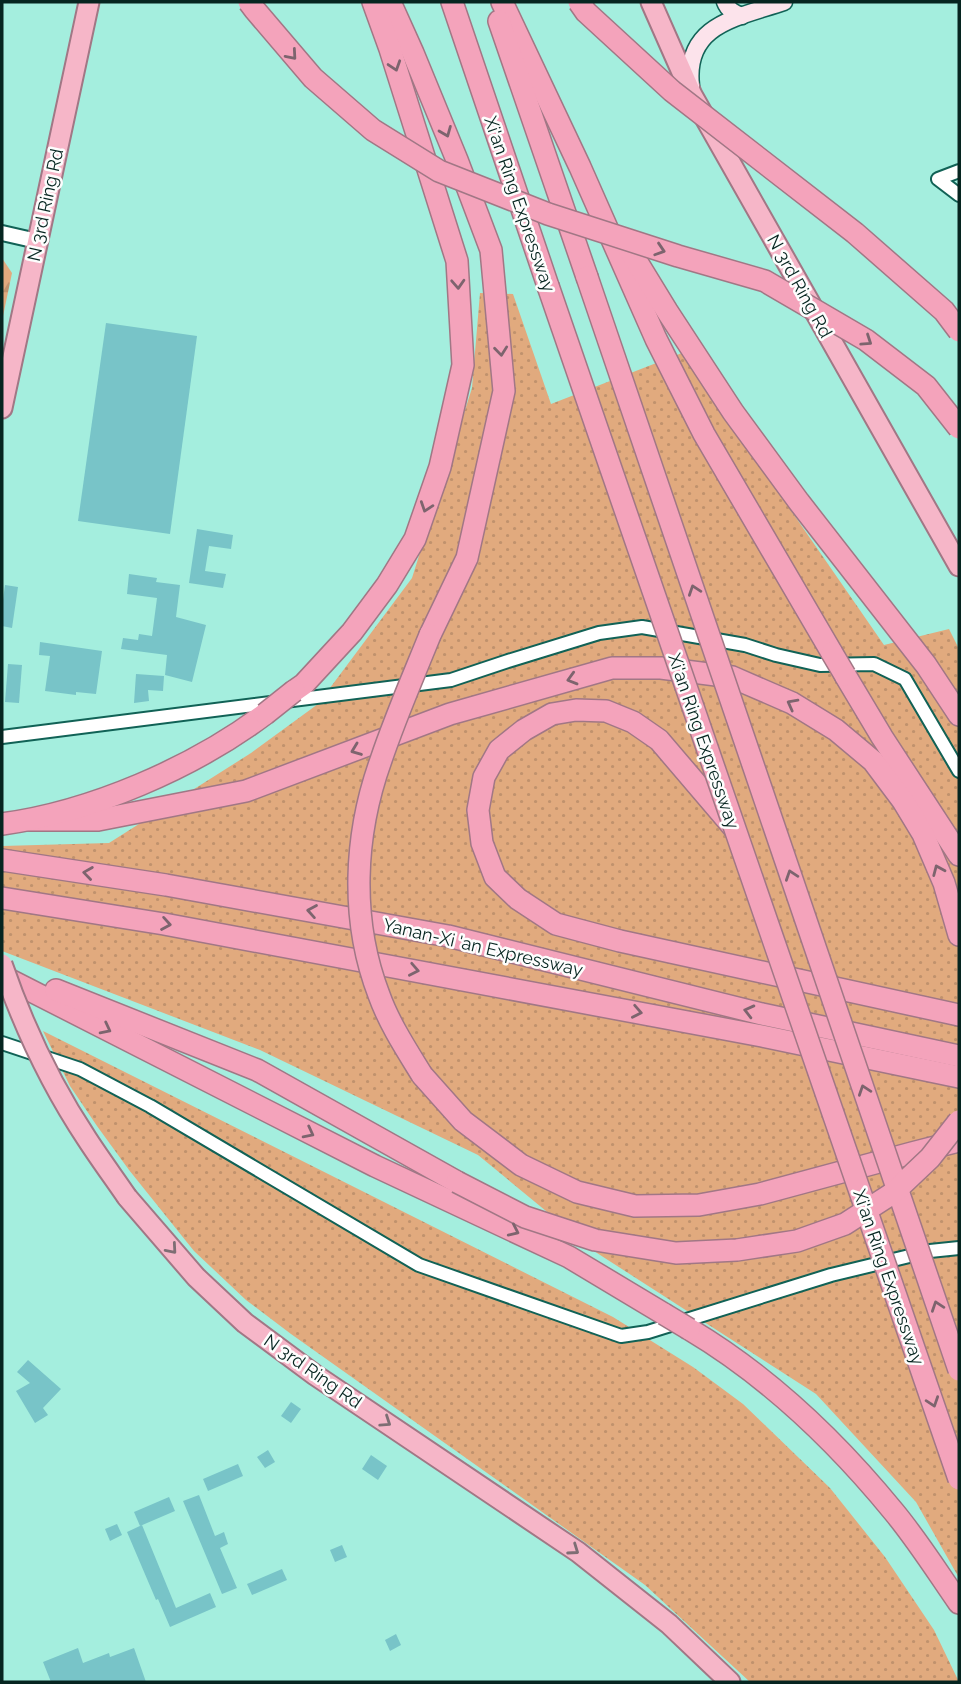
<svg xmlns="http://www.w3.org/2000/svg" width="961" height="1684" font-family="Raleway,sans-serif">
<defs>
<pattern id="grass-dots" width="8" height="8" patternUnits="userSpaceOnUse" patternTransform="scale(1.75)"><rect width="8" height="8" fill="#e1aa7e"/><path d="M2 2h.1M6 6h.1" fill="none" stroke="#c0926d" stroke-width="1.8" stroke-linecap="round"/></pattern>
<pattern id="forest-firs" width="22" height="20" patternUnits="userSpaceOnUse" patternTransform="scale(1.75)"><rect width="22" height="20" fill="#e1aa7e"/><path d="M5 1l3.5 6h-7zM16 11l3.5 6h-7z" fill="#c0926d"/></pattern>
</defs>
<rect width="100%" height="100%" fill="#a4eede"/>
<!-- grass -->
<g fill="url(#grass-dots)">
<polygon points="480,293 513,294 551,404 682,353 884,645 949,629 959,649 959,1578 916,1502 816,1394 597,1253 478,1155 260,1050 2,951 2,846 109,843 251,753 318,704 412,578 472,388"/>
<polygon points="43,1031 613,1317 693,1367 743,1404 830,1488 885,1557 934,1630 959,1682 750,1682 645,1585 291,1334 246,1300 194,1251 129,1170 97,1126 70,1086"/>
</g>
<!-- forest -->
<polygon fill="url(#forest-firs)" points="2,258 12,273 2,321"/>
<!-- building -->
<g fill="#78c4c8">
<polygon points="106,323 197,336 170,534 78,521"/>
<polygon points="197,529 233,535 231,549 209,546 205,571 226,574 223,588 189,583"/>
<polygon points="129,574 157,578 156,582 180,585 176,617 206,625 192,682 165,675 167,655 121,649 123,638 138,640 139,634 152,636 157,598 127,594"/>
<polygon points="5,585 18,587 12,628 2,626 2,607"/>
<polygon points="40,642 102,651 96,694 76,692 76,695 45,691 50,656 39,655"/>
<polygon points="8,664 22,665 19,703 5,702"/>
<polygon points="136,674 164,676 163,691 148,690 149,701 134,703"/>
<polygon points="28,1360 61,1389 43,1408 48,1415 35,1423 16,1391 30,1383 17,1372"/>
<polygon points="291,1402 301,1409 291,1423 281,1416"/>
<polygon points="268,1450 275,1462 265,1468 257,1457"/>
<polygon points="371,1455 387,1466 378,1480 362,1469"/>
<polygon points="238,1464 243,1476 208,1491 203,1479"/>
<polygon points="199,1495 215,1536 224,1532 228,1544 220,1548 237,1588 222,1594 183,1501"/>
<polygon points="169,1497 175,1511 140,1526 134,1512"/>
<polygon points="117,1524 122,1535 110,1541 105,1529"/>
<polygon points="142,1525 176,1608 210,1593 216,1607 170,1627 158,1599 156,1600 127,1532"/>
<polygon points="342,1545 347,1557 335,1562 330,1550"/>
<polygon points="282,1569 287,1580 252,1595 247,1584"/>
<polygon points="396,1634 401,1645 390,1651 385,1640"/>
<polygon points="78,1648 83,1663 109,1653 110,1657 134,1648 146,1682 51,1682 43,1662"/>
</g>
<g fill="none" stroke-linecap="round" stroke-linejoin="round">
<!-- minor casing -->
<g stroke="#116256" stroke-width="16">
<g id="minor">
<polyline points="959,171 938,179 959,195"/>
<polyline points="2,737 451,680 508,661 599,633 642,627 745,645 776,655 820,665 874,664 905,679 959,771"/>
<polyline points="2,1043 80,1069 150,1106 419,1265 621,1336 648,1332 831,1275 930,1251 959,1248"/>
</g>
</g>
<!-- tertiary casing -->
<g stroke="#116256" stroke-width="18">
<polyline id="tertiary" points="2,233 37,241"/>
</g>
<!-- secondary casing -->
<g stroke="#116256" stroke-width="19">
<g id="secondary">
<path d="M725,2C728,10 734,13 742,16"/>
<path d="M691,86C684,24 737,18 784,2"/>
</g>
</g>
<!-- trunk casing -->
<g stroke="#a17785" stroke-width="23">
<g id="trunk">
<polyline points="651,2 692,95 959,566"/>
<polyline points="2,408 89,2"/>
<polyline points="127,1197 196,1277 245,1323 315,1375 578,1552 669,1624 730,1682"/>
</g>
</g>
<!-- motorway casing -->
<g stroke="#a17785" stroke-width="24">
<g id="motorway">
<polyline points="390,2 413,53 457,160 491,250 504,391 467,558 430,635"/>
<polyline points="452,2 548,286"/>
<polyline points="502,2 580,167 656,339 704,434 832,653"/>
<polyline points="499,21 587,277"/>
<polyline points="626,244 667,311 733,412 799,502 926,665 959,715"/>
<polyline points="845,675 882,737 959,855"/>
<polyline points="294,691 304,684 352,632 387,585 415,539 440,467 463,365 457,261 390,49 373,2"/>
<polyline points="30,820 98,820 246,791 450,714 612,668 661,668 732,677 792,703 836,730 873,761 903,801 923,834 944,883 959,935"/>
<path d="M2,824C91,812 193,768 265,714"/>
<polyline points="734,828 659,740 633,722 606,711 576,710 552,714 524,730 499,750 484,777 478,810 482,843 495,877 518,899 556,924 620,941 959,1015"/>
<polyline points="2,860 166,885 448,936 762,1014 959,1056"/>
<polyline points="2,898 164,924 762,1036 959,1077"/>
<polyline points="2,976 375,1166 569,1257 664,1314"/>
<polyline points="56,990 257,1070 457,1182"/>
<polyline points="422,1075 463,1121 521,1165 577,1192 635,1206 699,1205 760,1194 912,1153 959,1141"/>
<path d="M689,1329C768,1376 836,1441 894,1512C918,1541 938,1573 959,1603"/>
</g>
</g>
<!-- minor -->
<use href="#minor" stroke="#fff" stroke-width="12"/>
<!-- tertiary -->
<use href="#tertiary" stroke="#fff" stroke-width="14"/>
<!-- secondary -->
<use href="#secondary" stroke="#fce3eb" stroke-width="16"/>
<!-- trunk -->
<use href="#trunk" stroke="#f6b6c8" stroke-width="19"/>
<!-- motorway -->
<use href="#motorway" stroke="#f4a3bb" stroke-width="21"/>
<!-- trunk-bridge casing -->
<g stroke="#a17785" stroke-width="23" stroke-linecap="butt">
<path id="trunk-bridge" d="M2,964C23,1025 51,1085 87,1139C100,1159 114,1178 127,1197"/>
</g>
<!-- motorway-bridge casing -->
<g stroke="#a17785" stroke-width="24" stroke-linecap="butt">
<g id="motorway-bridge">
<polyline points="249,2 255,10 313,78 373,130 439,171 548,214 678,256 765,281 866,340 926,386 959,428"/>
<polyline points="579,2 586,12 672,91 855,233 944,311 959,331"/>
<polyline points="587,277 959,1370"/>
<polyline points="548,286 959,1479"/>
<polyline points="832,653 845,675"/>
<polyline points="265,714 294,691"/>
<path d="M422,1075C406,1049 389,1023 379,995C350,920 354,835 381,760C395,718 413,677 430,635"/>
<polyline points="457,1182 525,1217 595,1240 676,1253 737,1250 797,1241 845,1224 893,1193 930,1158 959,1121"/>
<polyline points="664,1314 689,1329"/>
</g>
</g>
<!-- trunk-bridge -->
<use href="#trunk-bridge" stroke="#f6b6c8" stroke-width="19"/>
<!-- motorway-bridge -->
<use href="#motorway-bridge" stroke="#f4a3bb" stroke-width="21"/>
</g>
<!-- one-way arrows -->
<defs><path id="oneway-chevron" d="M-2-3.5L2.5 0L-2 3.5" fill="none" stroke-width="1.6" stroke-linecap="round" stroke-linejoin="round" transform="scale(1.75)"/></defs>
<g stroke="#7d646e">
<use href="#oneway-chevron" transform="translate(292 55) rotate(49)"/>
<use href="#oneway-chevron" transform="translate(395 66) rotate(72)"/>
<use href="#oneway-chevron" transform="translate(446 132) rotate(68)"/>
<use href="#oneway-chevron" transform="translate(660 250) rotate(18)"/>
<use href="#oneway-chevron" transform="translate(458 284) rotate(87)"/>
<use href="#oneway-chevron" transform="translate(867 341) rotate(34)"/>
<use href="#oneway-chevron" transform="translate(501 351) rotate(84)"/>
<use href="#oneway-chevron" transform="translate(426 507) rotate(109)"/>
<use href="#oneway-chevron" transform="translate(694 590) rotate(-109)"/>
<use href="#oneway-chevron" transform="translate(572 679) rotate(164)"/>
<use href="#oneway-chevron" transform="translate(792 704) rotate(-152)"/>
<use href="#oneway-chevron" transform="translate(356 750) rotate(159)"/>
<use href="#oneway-chevron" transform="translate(938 870) rotate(-113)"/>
<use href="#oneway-chevron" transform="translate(88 873) rotate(-172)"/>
<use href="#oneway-chevron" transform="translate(791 875) rotate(-109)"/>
<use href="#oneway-chevron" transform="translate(312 911) rotate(-170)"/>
<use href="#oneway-chevron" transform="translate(166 924) rotate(10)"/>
<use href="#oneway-chevron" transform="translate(414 970) rotate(11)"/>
<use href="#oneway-chevron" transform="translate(749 1011) rotate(-166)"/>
<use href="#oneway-chevron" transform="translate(637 1012) rotate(11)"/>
<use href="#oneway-chevron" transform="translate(106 1029) rotate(27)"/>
<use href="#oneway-chevron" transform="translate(864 1090) rotate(-109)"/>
<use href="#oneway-chevron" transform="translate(309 1133) rotate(27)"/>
<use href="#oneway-chevron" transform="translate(514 1231) rotate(25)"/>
<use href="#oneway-chevron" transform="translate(937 1306) rotate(-109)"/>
<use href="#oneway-chevron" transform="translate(933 1402) rotate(71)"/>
</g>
<g stroke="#7e6e74">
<use href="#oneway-chevron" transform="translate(172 1249) rotate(49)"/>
<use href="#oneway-chevron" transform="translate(386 1422) rotate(34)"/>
<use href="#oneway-chevron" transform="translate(574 1550) rotate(35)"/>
</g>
<g text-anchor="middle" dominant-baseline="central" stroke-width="5" stroke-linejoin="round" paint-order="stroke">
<!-- street labels -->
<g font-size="18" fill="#062520" stroke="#fdfdfd">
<text transform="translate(520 204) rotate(71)">Xi'an Ring Expressway</text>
<text transform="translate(45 205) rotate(-78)">N 3rd Ring Rd</text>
<text transform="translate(800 286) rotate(61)">N 3rd Ring Rd</text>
<text transform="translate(704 741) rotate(71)">Xi'an Ring Expressway</text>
<text transform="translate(483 947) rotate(13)">Yanan-Xi 'an Expressway</text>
<text transform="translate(889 1277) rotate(71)">Xi'an Ring Expressway</text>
<text transform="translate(313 1371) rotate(35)">N 3rd Ring Rd</text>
</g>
</g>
<!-- border -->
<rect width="961" height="1684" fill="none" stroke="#062520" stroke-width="7"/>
</svg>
